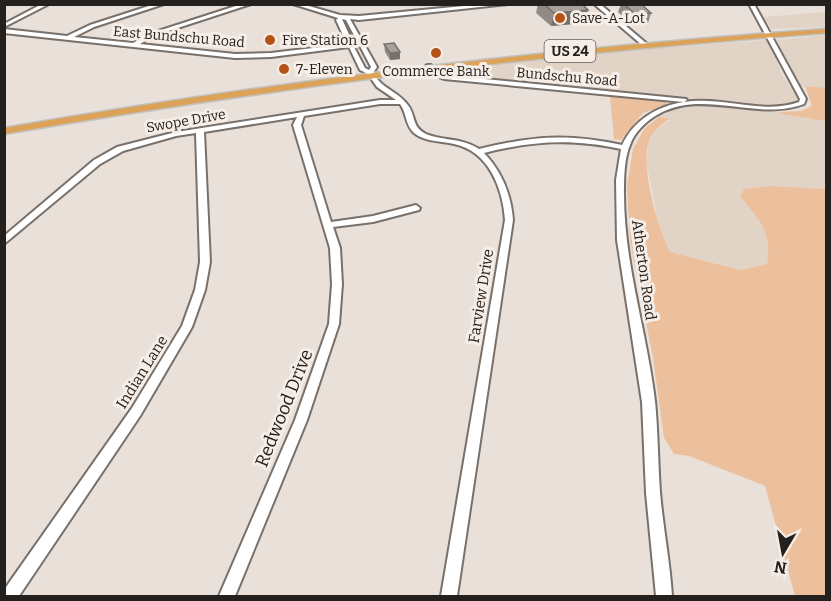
<svg xmlns="http://www.w3.org/2000/svg" width="831" height="601" font-family="Bitter,serif">
<rect width="100%" height="100%" fill="#e9e0d9"/>
<!-- built -->
<g fill="#e2d3c7">
<polygon points="826,12 826,27 772,29 763,17"/>
<polygon points="826,35 826,88 799,86 785,66 777,40"/>
<polygon points="766,40 770,43 781,73 798,98 793,103 774,106 446,76 437,71 439,69 570,55"/>
<polygon points="699,106 780,112 781,114 826,121 826,189 771,186 744,190 740,196 758,219 770,240 767,264 740,270 669,252 660,232 647,165 648,142 654,132 669,120 659,117 670,110"/>
</g>
<!-- green -->
<g fill="#edc09d">
<polygon points="805,86 826,88 826,121 781,114 780,112 801,111 812,106"/>
<polygon points="610,96 665,102 668,104 643,113 621,140 614,139"/>
<path d="M659,117L669,119C661,125 651,132 648,143C642,172 657,226 670,252L740,270L767,264C772,230 760,222 740,196L744,189L771,186L826,189V596H795L765,486L689,456L674,454L664,438L653,358L630,241L627,186L633,149L644,129Z"/>
</g>
<g fill="none" stroke-linecap="round" stroke-linejoin="round">
<!-- minor casing -->
<g stroke="#78706a" stroke-width="4">
<g id="minor">
<polygon points="42,4 49,4 4,27 4,24"/>
<path d="M155,4H164L94,27L74,37L133,43L149,34L242,4H251L153,36L140,44L235,54L271,53L347,44L336,20L338,18L293,4H302L340,15L359,16L485,4H508L359,20L350,19L377,67L373,73C381,88 397,91 407,104C416,114 411,127 426,134C444,141 463,138 479,149C532,136 568,133 622,145C634,120 657,106 684,102L444,79L431,74L426,66L427,65H431L435,72L445,75L686,99L687,100L684,102C722,96 763,115 799,102L800,99L749,4H754L806,99L804,104C757,122 702,88 657,115C646,121 634,133 630,145C624,159 624,179 624,194C624,265 647,332 655,401C658,432 658,462 660,492C663,527 670,562 672,596H656L646,493L642,402L617,240L616,180L621,149C571,138 532,141 484,153C502,172 511,194 513,220L457,596H441L505,220C503,189 489,151 454,144C441,141 425,142 414,133C405,125 407,113 400,104H380L304,116L301,125L331,222L373,216L416,205L420,208L419,210L373,222L333,227L340,248L342,284L339,324L307,420L235,596H219L295,420L329,324L332,284L330,248L293,125L297,117L204,132L210,262L205,290L192,327L140,416L19,596H4V590L132,408L182,326L195,290L200,262L196,133L176,136L123,151L100,164L4,244V236L94,160L117,147L176,132L380,100H396L377,87L368,74L360,70L349,47L271,57L235,58L4,33V29L67,36L90,25ZM342,19L346,20L358,43H353ZM360,46L371,67L369,70L365,68L354,47Z"/>
<polygon points="594,4 600,4 646,43 646,45 642,45"/>
</g>
</g>
<!-- highway casing -->
<g stroke="#c1c1c0" stroke-width="3">
<path id="highway" d="M826,29V33C550,53 277,87 4,134V128C277,81 550,48 826,29Z"/>
</g>
<!-- minor -->
<use href="#minor" fill="#fff" fill-rule="evenodd"/>
<!-- highway -->
<use href="#highway" fill="#dca258" fill-rule="evenodd"/>
</g>
<!-- wall -->
<g fill="#918a84">
<polygon points="538,4 582,4 588,10 585,23 551,26 536,13"/>
<polygon points="621,4 641,4 651,13 648,23 632,24 618,12"/>
<polygon points="384,44 400,59 390,60 385,52"/>
</g>
<!-- shaded-wall -->
<g fill="#76706c">
<polygon points="588,10 585,23 551,26 554,13"/>
<polygon points="400,52 400,59 390,60 390,53"/>
</g>
<!-- building -->
<g fill="#a9a09a" stroke="#76706c" stroke-width="1.5">
<polygon points="544,4 582,4 588,10 554,13"/>
<polygon points="624,4 641,4 651,13 635,14"/>
<polygon points="394,43 400,52 390,53 384,44"/>
</g>
<!-- markers -->
<g fill="#b45117" stroke="#f6ede6" stroke-width="2">
<circle cx="560" cy="18" r="6"/>
<circle cx="270" cy="40" r="6"/>
<circle cx="436" cy="53" r="6"/>
<circle cx="284" cy="69" r="6"/>
</g>
<g text-anchor="middle" dominant-baseline="central" stroke-width="6" stroke-linejoin="round" paint-order="stroke">
<!-- far-poi labels -->
<g font-size="14" fill="#23201d" stroke="#f6ede6" text-anchor="start">
<text x="572" y="18">Save-A-Lot</text>
<text x="282" y="40">Fire Station 6</text>
<text x="296" y="69">7-Eleven</text>
<text x="436" y="71" text-anchor="middle">Commerce Bank</text>
</g>
<!-- far-street labels -->
<g font-size="14" fill="#23201d" stroke="#f6ede6">
<text transform="translate(179 37) rotate(5)">East Bundschu Road</text>
<text transform="translate(567 77) rotate(5)">Bundschu Road</text>
<text transform="translate(186 121) rotate(-10)">Swope Drive</text>
</g>
<!-- shield labels -->
<rect fill="#f6ede6" stroke="#625e59" stroke-width="1.5" x="544.5" y="40" width="51" height="22" rx="4.5"/>
<g font-size="14" font-weight="bold" fill="#23201d">
<text x="570" y="51">US 24</text>
</g>
<!-- street labels -->
<g font-size="15" fill="#23201d" stroke="#f6ede6">
<text transform="translate(644 270) rotate(82)">Atherton Road</text>
<text transform="translate(481 296) rotate(-81)">Farview Drive</text>
<text transform="translate(142 372) rotate(-58)">Indian Lane</text>
</g>
<!-- near-street labels -->
<g font-size="18" fill="#23201d" stroke="#f6ede6">
<text transform="translate(284 408) rotate(-68)">Redwood Drive</text>
</g>
</g>
<!-- border -->
<rect width="831" height="601" fill="none" stroke="#23201d" stroke-width="12"/>
<!-- north arrow -->
<g transform="translate(783 553) rotate(190)" stroke="#f6ede6" stroke-width="4.5" paint-order="stroke">
<path d="M0-4.5L10 22L0 15L-10 22Z" fill="#23201d"/>
<text y="-9" font-size="16" font-weight="bold" text-anchor="middle" fill="#23201d">N</text>
</g>
</svg>
